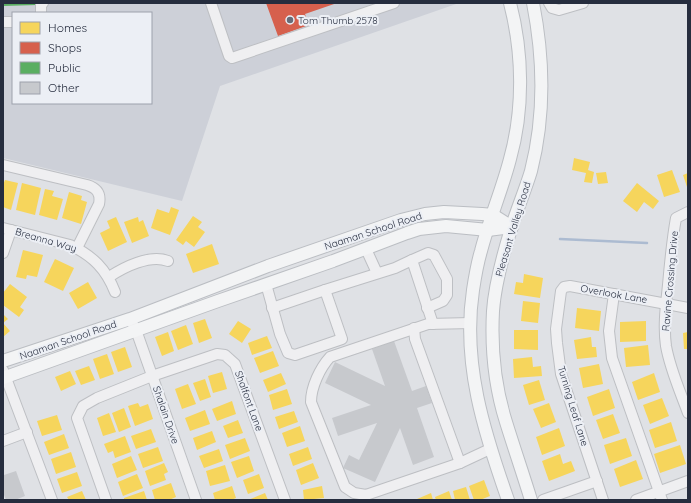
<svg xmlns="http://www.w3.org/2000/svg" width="691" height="503" font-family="Quicksand,sans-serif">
<rect width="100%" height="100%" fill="#dfe1e5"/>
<!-- built -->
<path fill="#cdd0d8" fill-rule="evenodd" d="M3,3H459L220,86L182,201L3,158ZM13,13H151V103H13Z"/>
<!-- homes -->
<g fill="#f6d55c">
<polygon points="574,158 590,162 588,170 594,172 592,183 584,182 586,173 572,170"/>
<polygon points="672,170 680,192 664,197 657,175"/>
<polygon points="606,172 608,183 598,184 596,173"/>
<polygon points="688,173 688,190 683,175"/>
<polygon points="5,180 18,183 11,210 3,207 3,185"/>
<polygon points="22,183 41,188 35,215 16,210"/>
<polygon points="637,183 659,201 653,209 644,202 637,212 623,201"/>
<polygon points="45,189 54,191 52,196 63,199 57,220 39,215"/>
<polygon points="69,192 82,196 81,200 87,202 81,224 62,218"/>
<polygon points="171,207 179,210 170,235 151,228 157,209 169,213"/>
<polygon points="193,216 202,222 198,227 205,232 194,247 186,241 183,245 176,240"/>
<polygon points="116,217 127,242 108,251 100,233 110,228 107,221"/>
<polygon points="138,217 139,222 143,220 149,236 132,243 124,222"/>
<polygon points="212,244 219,264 193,273 186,254"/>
<polygon points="23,250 43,255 37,277 27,275 26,279 16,277"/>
<polygon points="55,259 74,268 63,291 44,282"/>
<polygon points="524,274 543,278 540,298 514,294 516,282 523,283"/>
<polygon points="88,282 97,298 78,309 69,293"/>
<polygon points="10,284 27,297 20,307 24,310 19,317 3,305 3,293"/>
<polygon points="523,301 540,303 538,323 521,321"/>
<polygon points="577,308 601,311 599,331 575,328"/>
<polygon points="3,314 8,319 3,323 10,331 3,337"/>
<polygon points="205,319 212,338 199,343 193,323"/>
<polygon points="238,321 251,329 242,343 229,334"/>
<polygon points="646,321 646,341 620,342 620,322"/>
<polygon points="186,325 193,344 178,350 171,331"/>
<polygon points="514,330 538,330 538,350 514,349"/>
<polygon points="168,332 174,351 162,356 155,337"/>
<polygon points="688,332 688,349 684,349 683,333"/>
<polygon points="267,336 272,348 252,355 248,343"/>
<polygon points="591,337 592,347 596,347 597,357 577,359 574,340"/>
<polygon points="648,345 650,365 626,367 624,348"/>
<polygon points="125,347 132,367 118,372 111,352"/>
<polygon points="273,351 279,366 260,373 254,358"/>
<polygon points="107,354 114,374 100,379 93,359"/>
<polygon points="532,357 533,367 541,366 542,376 514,378 513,359"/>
<polygon points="599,364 603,384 583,388 579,368"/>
<polygon points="89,366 95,380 81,385 75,371"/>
<polygon points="70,371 76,384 61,391 55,377"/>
<polygon points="222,372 227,389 213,393 208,376"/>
<polygon points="281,373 286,384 268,392 263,380"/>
<polygon points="654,373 660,392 638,400 632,382"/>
<polygon points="205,379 211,397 200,401 193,383"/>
<polygon points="539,380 545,400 529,405 523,385"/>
<polygon points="188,384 196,404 182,409 175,389"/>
<polygon points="287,389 292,404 273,410 269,395"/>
<polygon points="609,389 615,408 593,416 587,397"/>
<polygon points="662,398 669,416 650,424 643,405"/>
<polygon points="232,401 236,414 217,421 212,409"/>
<polygon points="138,403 140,407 148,404 153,419 135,426 128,406"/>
<polygon points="549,403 556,422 541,428 533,409"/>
<polygon points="124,408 131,427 119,432 112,413"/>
<polygon points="205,410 210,424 190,431 185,418"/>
<polygon points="294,411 298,422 279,429 275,417"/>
<polygon points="109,413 116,432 103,436 97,418"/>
<polygon points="613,414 620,433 603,439 596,420"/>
<polygon points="57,415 62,430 42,436 37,421"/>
<polygon points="238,420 243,433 228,438 223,426"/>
<polygon points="671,422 677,441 655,448 649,430"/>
<polygon points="300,426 305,441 287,447 282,433"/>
<polygon points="559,428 565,446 542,455 536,437"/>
<polygon points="151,429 156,442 136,449 131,436"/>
<polygon points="212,431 216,442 197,450 193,438"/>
<polygon points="64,434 69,448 49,455 44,442"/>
<polygon points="125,436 131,452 115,458 113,451 108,453 104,444"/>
<polygon points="245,438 250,451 230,459 225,445"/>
<polygon points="626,438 632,456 610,464 604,445"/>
<polygon points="680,445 686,464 660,473 654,454"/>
<polygon points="158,447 163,461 143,468 138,454"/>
<polygon points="308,447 312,459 293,466 289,454"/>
<polygon points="219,449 223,461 204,468 199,456"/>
<polygon points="71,452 76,467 56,474 51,459"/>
<polygon points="560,454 563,464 571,461 575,471 549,481 542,461"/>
<polygon points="131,456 137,470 117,478 112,464"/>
<polygon points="249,456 254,471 237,478 231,462"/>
<polygon points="636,460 643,479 620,487 614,469"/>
<polygon points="164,463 168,472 164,474 166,480 150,486 145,471"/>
<polygon points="313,463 319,478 301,485 296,470"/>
<polygon points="225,465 230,481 210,486 206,471"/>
<polygon points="77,472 82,486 62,493 57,479"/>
<polygon points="137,474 143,488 123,496 118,482"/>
<polygon points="259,474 264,488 248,494 243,480"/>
<polygon points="484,480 490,496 480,500 474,500 469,486"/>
<polygon points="171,483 176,497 169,500 155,500 152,490"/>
<polygon points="232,486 236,498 231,500 215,500 213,493"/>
<polygon points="322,486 324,498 304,500 303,490"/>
<polygon points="466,487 470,500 455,500 453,491"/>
<polygon points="82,491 86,500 69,500 67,497"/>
<polygon points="144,491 147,500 124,500 124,498"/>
<polygon points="449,491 452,500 436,500 435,497"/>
<polygon points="265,493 268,500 248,500"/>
<polygon points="431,493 433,500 417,500 417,499"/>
</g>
<!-- shops -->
<polygon fill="#d6604d" points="266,3 337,3 305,14 309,25 278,36"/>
<!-- public -->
<polygon fill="#5aae61" points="3,3 37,3 37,5 3,6"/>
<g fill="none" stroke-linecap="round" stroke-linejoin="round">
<!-- stream -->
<polyline stroke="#acbbd1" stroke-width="2.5" points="560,239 647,243"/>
</g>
<!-- building -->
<g fill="#c7c9cd">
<polygon points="394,341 412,391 426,386 432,403 417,408 434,457 413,465 400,428 375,482 343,468 349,455 359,460 377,423 338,436 332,418 371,405 325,383 335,362 385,386 372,349"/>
<polygon points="16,471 25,496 15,500 6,500 4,495 3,496 3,472 4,475"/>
</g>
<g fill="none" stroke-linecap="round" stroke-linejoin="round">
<!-- minor casing -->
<g stroke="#bdbfc3" stroke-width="12">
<g id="minor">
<polyline points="211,3 229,56 232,58 394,3"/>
<polyline points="549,3 552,8 559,10 583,3"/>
<polyline points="41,13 41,4 43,3"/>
<polyline points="3,22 13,22"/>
<path d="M3,165L87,185C97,188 101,194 99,204L77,248"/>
<path d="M688,212L676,218C672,240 670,262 668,285C666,304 663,326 666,346C670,369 680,391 688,413"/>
<path d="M3,228L70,245C93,256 106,269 115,292"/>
<polyline points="366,249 377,273"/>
<polyline points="3,253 11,230"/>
<polyline points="412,260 428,253 434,255 447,279 447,295 443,301 427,308"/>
<path d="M109,277C124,267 150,254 168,261"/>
<polyline points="266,284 280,334 288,353 295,355 342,339 325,290 395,268 412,260 433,324"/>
<polyline points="614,294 609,331 612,358 662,500"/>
<polyline points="272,308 325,290"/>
<polyline points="130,319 136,330 196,500"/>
<path d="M471,323L428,324L330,357C320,368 311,387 311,402L345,487L354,493L366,495L460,463L490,449"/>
<polyline points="414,328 415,339 460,463"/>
<polyline points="3,370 52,500"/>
<polyline points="3,441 27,432"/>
<polyline points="106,500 77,418 83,406 97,398 152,376 217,354 225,355 235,364 285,500"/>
<polyline points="543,500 597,481"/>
<polyline points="603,500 561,374 557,343 556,329 561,291 564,287 570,286 688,308"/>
<polyline points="636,500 688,481"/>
</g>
</g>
<!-- major casing -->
<g stroke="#bbbec3" stroke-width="14">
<g id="major">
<polyline points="3,361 130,319 268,266 401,220 425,214 444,212 482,214 493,215 512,227"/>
<polyline points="3,378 218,301 333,261 407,233 419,229 446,226 488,230 512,227"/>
<path d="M508,500C484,432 462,363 473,290C475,277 477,264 481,251C489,220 502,190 510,159C524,109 523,53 510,3"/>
<path d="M531,500C523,474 514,448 506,422C495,387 491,348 493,311C495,283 503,255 511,229C517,209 525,191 531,171C545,116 544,59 533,3"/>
</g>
</g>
<!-- minor -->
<use href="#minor" stroke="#efeff1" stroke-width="10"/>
<!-- major -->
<use href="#major" stroke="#f3f4f5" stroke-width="12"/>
</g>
<!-- markers -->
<circle fill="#676c78" stroke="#eceff5" stroke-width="1.5" cx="290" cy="20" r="4"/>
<g text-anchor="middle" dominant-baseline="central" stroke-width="4" stroke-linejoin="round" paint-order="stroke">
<!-- poi labels -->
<g font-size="10" fill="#262d3e" stroke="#eceff5" text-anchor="start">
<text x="298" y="20">Tom Thumb 2578</text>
</g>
<!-- street labels -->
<g font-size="10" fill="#262d3e" stroke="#eceff5">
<text transform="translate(513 229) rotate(-73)">Pleasant Valley Road</text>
<text transform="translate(373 231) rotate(-18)">Naaman School Road</text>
<text transform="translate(46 240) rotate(16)">Breanna Way</text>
<text transform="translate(670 281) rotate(-85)">Ravine Crossing Drive</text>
<text transform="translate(614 294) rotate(10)">Overlook Lane</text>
<text transform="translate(68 340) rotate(-19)">Naaman School Road</text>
<text transform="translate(249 401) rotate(70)">Shalfont Lane</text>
<text transform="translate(573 406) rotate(73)">Turning Leaf Lane</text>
<text transform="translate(166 415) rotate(71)">Shalain Drive</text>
</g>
</g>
<!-- border -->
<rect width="691" height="503" fill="none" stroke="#262d3e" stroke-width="8"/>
<!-- legend -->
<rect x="12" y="12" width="140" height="92" fill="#eceff5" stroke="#9da1ac"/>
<rect x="20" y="22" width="20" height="12" fill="#f6d55c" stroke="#9da1ac"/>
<text x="48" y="32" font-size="12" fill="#262d3e">Homes</text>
<rect x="20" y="42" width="20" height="12" fill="#d6604d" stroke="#9da1ac"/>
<text x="48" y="52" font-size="12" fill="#262d3e">Shops</text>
<rect x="20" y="62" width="20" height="12" fill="#5aae61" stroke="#9da1ac"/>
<text x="48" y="72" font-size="12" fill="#262d3e">Public</text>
<rect x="20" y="82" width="20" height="12" fill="#c7c9cd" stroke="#9da1ac"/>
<text x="48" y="92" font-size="12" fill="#262d3e">Other</text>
</svg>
